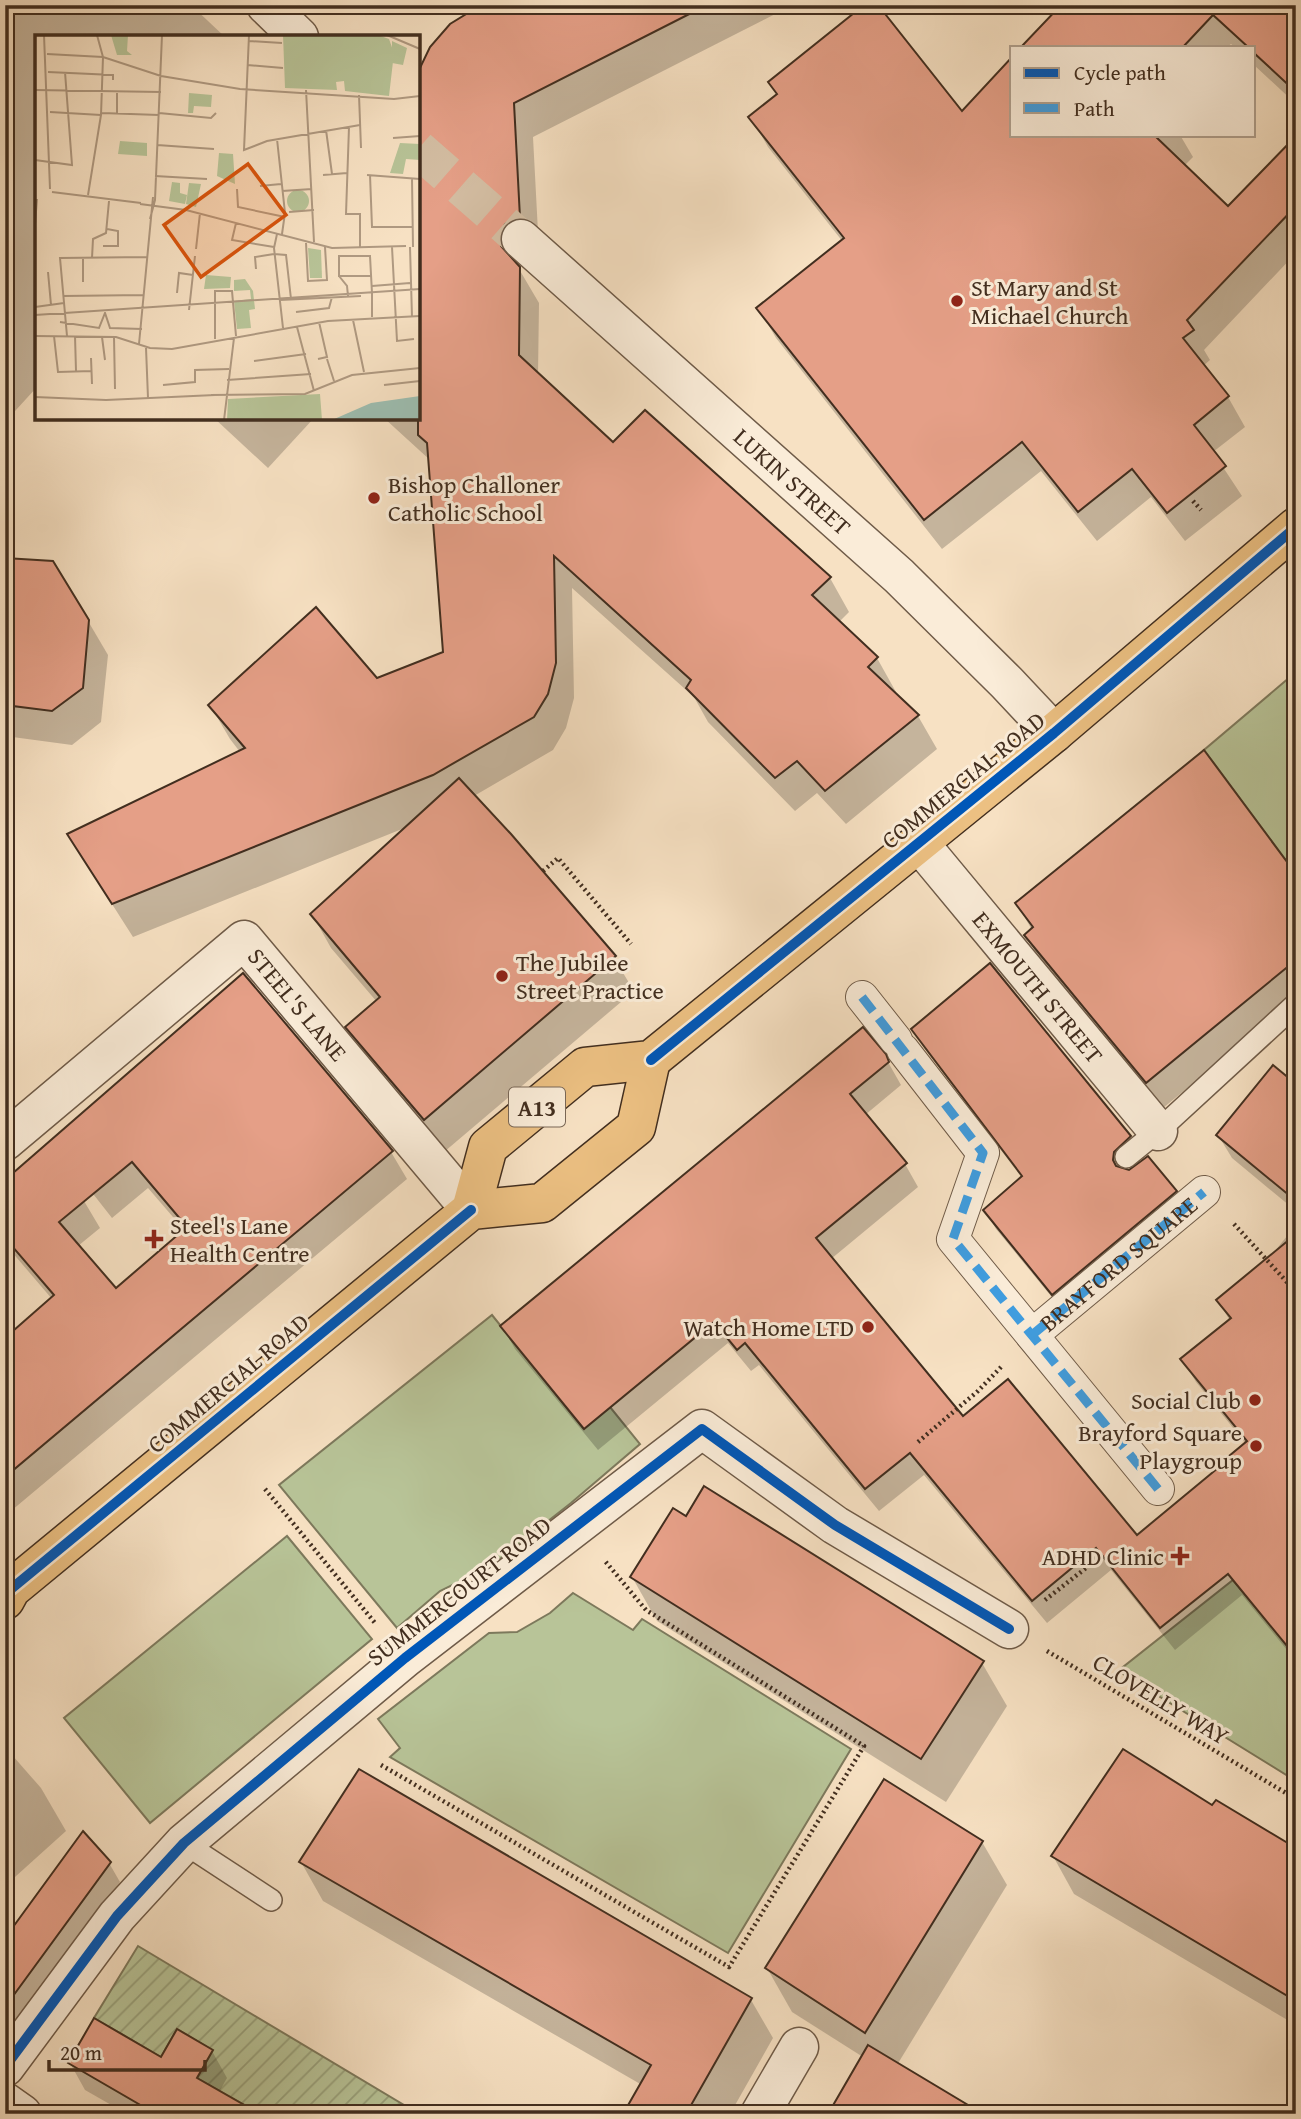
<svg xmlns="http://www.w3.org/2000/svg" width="1301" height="2119" font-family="'Gentium Book Plus',serif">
<defs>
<pattern id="garden-furrows" width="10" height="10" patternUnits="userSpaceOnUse" patternTransform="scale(1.75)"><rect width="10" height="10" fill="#b8c498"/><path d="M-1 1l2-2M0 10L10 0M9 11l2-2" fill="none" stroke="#97a07b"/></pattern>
</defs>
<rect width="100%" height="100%" fill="#f7e1c3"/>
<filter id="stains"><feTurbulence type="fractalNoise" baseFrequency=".00286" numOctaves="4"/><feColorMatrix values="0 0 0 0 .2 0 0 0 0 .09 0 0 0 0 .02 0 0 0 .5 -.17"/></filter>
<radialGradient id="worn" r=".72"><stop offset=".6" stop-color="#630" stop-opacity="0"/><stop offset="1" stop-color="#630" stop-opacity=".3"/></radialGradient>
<!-- grass -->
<g fill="#b8c498" stroke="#7d795c" stroke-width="2">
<polygon points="1296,672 1296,874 1204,750"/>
<polygon points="492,1315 583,1428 610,1407 640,1444 571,1503 491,1566 440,1591 397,1628 279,1485"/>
<polygon points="287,1536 372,1639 150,1823 64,1718"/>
<polygon points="1233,1580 1286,1644 1296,1637 1296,1781 1118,1671"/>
<polygon points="573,1593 633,1630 642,1619 851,1749 728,1953 390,1757 400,1748 378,1719 489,1633 517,1632 550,1613"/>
</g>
<!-- garden -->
<polygon fill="url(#garden-furrows)" stroke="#7d795c" stroke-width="2" points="138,1946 419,2114 260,2114 197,2078 212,2050 177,2029 161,2057 94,2018"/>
<!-- shadow -->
<g fill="#0003">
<polygon points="5,5 191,5 225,37 37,37 37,387 5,422"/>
<polygon points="485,5 793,5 533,137 539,251 524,258 519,269 539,303 538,375 613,445 830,578 849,612 839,622 877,658 896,692 895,694 918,716 937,749 846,824 817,793 795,811 708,722 694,697 572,588 574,698 566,728 553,750 474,796 510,835 614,958 634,991 444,1152 367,1060 348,1027 377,1002 331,948 312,914 407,827 133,937 89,868 240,752 230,739 210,705 377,680 445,653 430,460 384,418 418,418"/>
<polygon points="1063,5 1296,5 1296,104 1254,65 1254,47 1235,47 1231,44 1227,47 1024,47"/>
<polygon points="1012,59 1012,135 1180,135 1193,157 1184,166 1229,209 1296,139 1296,253 1204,350 1210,360 1203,366 1228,397 1245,427 1213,452 1242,496 1185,541 1151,497 1097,541 1041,471 942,549 776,338 759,309 843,242 768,147 751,117 777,95 770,83 962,114"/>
<polygon points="1296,126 1296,138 1291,131"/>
<polygon points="214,418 314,418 268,468"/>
<polygon points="5,560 88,621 108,655 101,722 72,745 5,736"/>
<polygon points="1296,877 1296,999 1163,1108 1041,962 1026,935 1032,930 1017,904"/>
<polygon points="913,1029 1130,1137 1141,1155 1125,1170 1175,1192 1186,1210 1064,1312 996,1229 985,1210 1022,1178 924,1048"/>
<polygon points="884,1055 901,1085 865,1115 905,1164 918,1187 831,1259 963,1418 1136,1537 1226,1464 1246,1444 1196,1382 1183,1360 1230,1321 1218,1300 1270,1257 1296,1225 1296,1661 1242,1595 1175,1650 1111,1570 1047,1623 924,1475 879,1511 759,1365 751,1371 728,1343 598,1450 515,1349 502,1326"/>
<polygon points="1296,1087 1296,1211 1232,1158 1218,1135"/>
<polygon points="56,1140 391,1152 407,1179 5,1516 5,1341 52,1299 5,1244 5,1183 23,1167 84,1201 100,1228 78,1246 116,1290 185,1231 148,1188 112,1218 72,1167"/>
<polygon points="632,1577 982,1663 1007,1706 946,1802 657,1621"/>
<polygon points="5,1747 41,1788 66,1831 5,1886"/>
<polygon points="1212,1807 1296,1850 1296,2025 1074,1894 1053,1856"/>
<polygon points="982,1842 1007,1885 897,2065 863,2057 792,2012 767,1968"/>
<polygon points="301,1862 751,2000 773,2038 730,2114 625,2114 642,2085 323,1901"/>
<polygon points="109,1863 120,1882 7,2037 5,1940"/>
<polygon points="212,2051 227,2078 219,2092 256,2114 127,2114 85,2090 70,2063 161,2059"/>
</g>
<!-- building -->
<g fill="#e59f87" stroke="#422e1f" stroke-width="2" fill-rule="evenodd">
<polygon points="481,5 707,5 514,103 520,218 514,219 505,224 500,235 501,246 520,267 519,355 613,442 645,410 831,577 812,595 878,657 868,667 919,715 825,791 797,761 775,778 686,688 691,680 554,556 556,663 548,694 534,717 433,775 112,904 67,834 245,748 208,705 316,607 377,678 443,652 427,443 418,435 418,72 430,47 450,24"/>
<polygon points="864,5 878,5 962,111 1012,57 1012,135 1154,135 1228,206 1296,136 1296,206 1187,320 1194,330 1183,338 1229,396 1194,425 1226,466 1167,513 1132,469 1078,512 1022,442 924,520 756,308 844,238 748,117 777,94 768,82"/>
<polygon points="1061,5 1296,5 1296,92 1254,53 1254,47 1248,47 1213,15 1183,47 1021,47"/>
<polygon points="5,558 53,561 89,620 83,688 52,711 5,705"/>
<polygon points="1204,750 1296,874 1296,960 1146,1083 1024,935 1033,927 1015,903"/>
<polygon points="459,778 511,834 616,956 424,1120 345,1027 380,997 310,914"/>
<polygon points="990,963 1131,1136 1114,1152 1113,1160 1116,1166 1129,1170 1148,1156 1177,1191 1052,1295 983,1210 1022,1176 911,1029"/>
<path d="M243,973L393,1151L5,1477V1338L54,1295L5,1238V1180ZM132,1162L187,1227L116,1288L59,1222Z"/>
<polygon points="863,1027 886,1054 889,1062 850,1094 907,1163 816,1238 963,1416 1008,1379 1137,1535 1224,1463 1223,1461 1247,1441 1180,1359 1231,1318 1216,1300 1296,1234 1296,1657 1228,1574 1160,1628 1096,1548 1032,1601 910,1453 865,1489 745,1343 737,1350 714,1322 584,1429 500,1326"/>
<polygon points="1273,1065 1296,1084 1296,1201 1216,1135"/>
<polygon points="704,1486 984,1661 921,1759 630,1577 673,1508 686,1516"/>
<polygon points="1123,1749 1212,1805 1216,1800 1296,1848 1296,2001 1051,1856"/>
<polygon points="359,1769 752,1998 686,2114 623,2114 651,2065 299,1862"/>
<polygon points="884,1779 983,1841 865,2033 765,1968"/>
<polygon points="83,1831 111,1862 5,2007 5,1938"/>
<polygon points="94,2018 161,2057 177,2029 213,2050 197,2078 260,2114 156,2114 68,2063"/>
<polygon points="868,2045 983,2114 828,2114"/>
</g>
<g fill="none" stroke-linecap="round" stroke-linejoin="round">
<!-- minor-tunnel -->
<polyline stroke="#d3bda2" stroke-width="38" stroke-dasharray="38 19" stroke-linecap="butt" points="418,149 521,239"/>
<!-- service casing -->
<g stroke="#6f5b48" stroke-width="24">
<g id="service">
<polyline points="1126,1157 1158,1131 1296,1004"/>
<polyline points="184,1843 271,1900"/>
</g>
</g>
<!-- pedestrian casing -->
<g stroke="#6f5b48" stroke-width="34">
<g id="pedestrian">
<polyline points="862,997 896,1040"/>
<polyline points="903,1050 983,1153 953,1239 1158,1489"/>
<path id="s1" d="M1032,1335L1204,1192"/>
</g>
</g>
<!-- minor casing -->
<g stroke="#6f5b48" stroke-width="41">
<g id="minor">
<polyline points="266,5 299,37"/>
<path id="s2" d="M521,239L899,576L1007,683L1054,733"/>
<path id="s3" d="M919,843L1158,1131"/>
<path id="s4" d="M5,1141L244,940L471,1210"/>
<polyline points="5,2067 117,1916 184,1843 405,1658 702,1429 835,1525 1009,1629"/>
<polyline points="5,2102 22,2114"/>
<polyline points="760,2114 799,2047"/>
</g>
</g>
<!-- trunk casing -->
<g stroke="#422e1f" stroke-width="41">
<g id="trunk">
<polyline points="471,1210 488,1147 585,1067 651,1060 1054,733 1296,527"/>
<polyline points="5,1600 11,1589 471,1210 542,1203 636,1127 651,1060"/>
</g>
</g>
<!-- path -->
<g stroke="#422e1f" stroke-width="4.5" stroke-dasharray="2 3.5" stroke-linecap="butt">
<polyline points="1193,501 1201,510"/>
<polyline points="543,871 558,858 631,944"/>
<polyline points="1234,1224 1296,1292"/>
<polyline points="918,1442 978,1391 1002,1366"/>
<polyline points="265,1489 375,1623"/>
<polyline points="1045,1600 1104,1554"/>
<polyline points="1047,1651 1296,1799"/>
<polyline points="381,1765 729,1967 864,1746 646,1610 605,1561"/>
</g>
<!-- service -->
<use href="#service" stroke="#faecd8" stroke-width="21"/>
<!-- pedestrian -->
<use href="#pedestrian" stroke="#faecd8" stroke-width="32"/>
<!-- minor -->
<use href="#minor" stroke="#faecd8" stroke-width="38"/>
<!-- trunk -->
<use href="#trunk" stroke="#ecc082" stroke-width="38"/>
<!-- quiet -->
<g stroke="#3f9de0" stroke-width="9" stroke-dasharray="18 9" stroke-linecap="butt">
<polyline points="862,997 983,1153 953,1239 1158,1489"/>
<polyline points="1032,1335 1204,1192"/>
</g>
<!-- cycleway casing -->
<g stroke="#faecd8" stroke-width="15">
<g id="cycleway">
<polyline points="651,1060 1054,733 1296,527"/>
<polyline points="11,1589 471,1210"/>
<polyline points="5,2067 117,1916 184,1843 405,1658 702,1429 835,1525 1009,1629"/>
</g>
</g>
<!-- cycleway -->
<use href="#cycleway" stroke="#0057b8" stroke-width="10"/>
</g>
<!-- markers -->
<g fill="#8f2418" stroke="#faecd8" stroke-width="2.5">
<circle cx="957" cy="301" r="7"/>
<circle cx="374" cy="498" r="7"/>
<circle cx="502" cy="976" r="7"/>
<path d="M150.5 1228.5h7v7h7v7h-7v7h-7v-7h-7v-7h7z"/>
<circle cx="868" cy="1327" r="7"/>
<circle cx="1255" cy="1400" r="7"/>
<circle cx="1256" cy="1446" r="7"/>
<path d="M1176.5 1545.5h7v7h7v7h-7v7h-7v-7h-7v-7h7z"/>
</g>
<g text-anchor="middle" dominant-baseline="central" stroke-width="6" stroke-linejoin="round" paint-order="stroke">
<!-- shield labels -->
<rect fill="#faecd8" stroke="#796756" stroke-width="2" x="509" y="1087.5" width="56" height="39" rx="5"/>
<g font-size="23" font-weight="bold" fill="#422e1f">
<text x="537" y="1107">A13</text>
</g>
<!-- poi labels -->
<g font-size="24" fill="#422e1f" stroke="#faecd8" text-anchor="start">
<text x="971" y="287">St Mary and St<tspan x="971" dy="28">Michael Church</tspan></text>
<text x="388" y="484">Bishop Challoner<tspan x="388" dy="28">Catholic School</tspan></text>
<text x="516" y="962">The Jubilee<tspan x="516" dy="28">Street Practice</tspan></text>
<text x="170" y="1225">Steel's Lane<tspan x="170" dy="28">Health Centre</tspan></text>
<text x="854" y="1327" text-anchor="end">Watch Home LTD</text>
<text x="1241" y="1400" text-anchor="end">Social Club</text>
<text x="1242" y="1432" text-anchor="end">Brayford Square<tspan x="1242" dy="28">Playgroup</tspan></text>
<text x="1164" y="1556" text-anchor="end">ADHD Clinic</text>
</g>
<!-- street labels -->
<g font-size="24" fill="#422e1f" stroke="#faecd8">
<text stroke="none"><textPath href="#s2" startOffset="364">LUKIN STREET</textPath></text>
<text transform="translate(963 780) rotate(-39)">COMMERCIAL ROAD</text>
<text stroke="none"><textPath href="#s3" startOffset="187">EXMOUTH STREET</textPath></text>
<text stroke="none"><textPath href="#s4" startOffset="396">STEEL'S LANE</textPath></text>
<text stroke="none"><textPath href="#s1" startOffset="112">BRAYFORD SQUARE</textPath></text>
<text transform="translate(228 1383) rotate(-40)">COMMERCIAL ROAD</text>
<text transform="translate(459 1591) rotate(-38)">SUMMERCOURT ROAD</text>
<text transform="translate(1161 1699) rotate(31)">CLOVELLY WAY</text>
</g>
</g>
<!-- overview -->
<g transform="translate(35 35)">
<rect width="385" height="385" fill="#f7e1c3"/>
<path d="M154,58L177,60L176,72L159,71L158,78H153ZM184,118L198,119L200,149L182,141ZM137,147L145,148V158L152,160L150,169L134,166ZM154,148L166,149L161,172L151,169Z" fill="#b8c498"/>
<path d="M76,0H93L92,16L97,20H82ZM248,0H343L354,4L359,18L354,61L310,56L309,46L301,47L302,55L250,53ZM85,106L112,108V121L83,119ZM252 166a11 11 0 1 1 22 0a11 11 0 1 1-22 0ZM273,213L286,215L287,243H275ZM171,240L196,242L195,253L169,254ZM285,359L287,385H192L193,364Z" fill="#b8c498"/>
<path d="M357,6L372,13L368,30L357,28ZM365,108L385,109V125L371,124L368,139L355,138ZM210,244L218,256L220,274L214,275L216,293L202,294L199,266L216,264L215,255L199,256V245Z" fill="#b8c498"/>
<path d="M385,361V385H297L336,368Z" fill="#9dbeb1"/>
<path fill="none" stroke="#af9981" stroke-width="2" d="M9,0L15,154M214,0L209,115L232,106L325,90M352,0L385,14M214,6L247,8M12,19L68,22L126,41L205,54L359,64L385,61M212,30L248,33M13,37L78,40V45M0,55L126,57M271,55L279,207M324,60L326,113M15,77L66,80M67,78L124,80M82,78V56M124,78L176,83L181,78M314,92L311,179H325V212M291,95L297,139M358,103L385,101M242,104L250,178L247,199M122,110L179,114M0,125L37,130L30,37M288,140L312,138M332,140L385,144M335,140L337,192H377M120,141L172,144M377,144L378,212M225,151L246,149M202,154L203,172L250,182M247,156L277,154M17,157L106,168M53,160L66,80L68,22L62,0M105,169L151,175L297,213L371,211M254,177L279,175M115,184L120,165L127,0M201,188L197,205L239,212M0,189L2,164M242,199L239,213L248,293M271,208L273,246L292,245L290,212M68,211H83V196L72,194M357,212L362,306L379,304M375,212L377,282M161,214L165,178M239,219L251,220L256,264M48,223V247M57,223L58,204L71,198L74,166M221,234L220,222L239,219M13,237L16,270M304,241L312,251L313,261M336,241H304V221H335L337,258V282M337,251L375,248M142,258L144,238L158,240M28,261L109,260M245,265L326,261M0,272L29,268M154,275L160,221M261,277L294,273L297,262M0,280L385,254M318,285L329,337M25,287L64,293L70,278L75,293L107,294M262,292L279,356M0,301L81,302L115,313L137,314L293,286L385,281M19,301L23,337L57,336M32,301L25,223L112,222M40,301L41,336M67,302L70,325M79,302L80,354M180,304V256H197L201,301M104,309L118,162M111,313L113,363M56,323L57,349M283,324L292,322L284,287M292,324L299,346M219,326L271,319M192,345L276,339M128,350L160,347V335L194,334M349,350L385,346M176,360L270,359L317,340L385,333M0,362L71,365L180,360M189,385L199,303"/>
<path fill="#d7550e" fill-opacity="0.15" stroke="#d7550e" stroke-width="3.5" d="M213,129L251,180L166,242L129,190Z"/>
<rect width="385" height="385" fill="none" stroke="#422e1f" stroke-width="3.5"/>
</g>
<!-- margin -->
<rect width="1301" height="2119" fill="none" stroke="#f7e1c3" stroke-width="28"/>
<rect x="7" y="7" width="1287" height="2105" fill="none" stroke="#422e1f" stroke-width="3.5"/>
<rect x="14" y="14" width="1273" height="2091" fill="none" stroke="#422e1f" stroke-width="2"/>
<!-- legend -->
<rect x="1010" y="46" width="245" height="91" fill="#faecd8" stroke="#b0a08e" stroke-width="2"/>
<rect x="1024" y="68" width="35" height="10" fill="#0057b8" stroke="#b0a08e" stroke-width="2"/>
<text x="1074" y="80" font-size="21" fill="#422e1f">Cycle path</text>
<rect x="1024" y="103" width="35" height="10" fill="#3f9de0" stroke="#b0a08e" stroke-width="2"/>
<text x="1074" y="116" font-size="21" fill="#422e1f">Path</text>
<!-- scale -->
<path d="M49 2060v10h156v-10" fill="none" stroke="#422e1f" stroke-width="3.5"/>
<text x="60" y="2060" font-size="21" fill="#422e1f" stroke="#faecd8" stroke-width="5" paint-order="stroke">20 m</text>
<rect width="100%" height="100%" filter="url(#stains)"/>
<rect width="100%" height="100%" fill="url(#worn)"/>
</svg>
